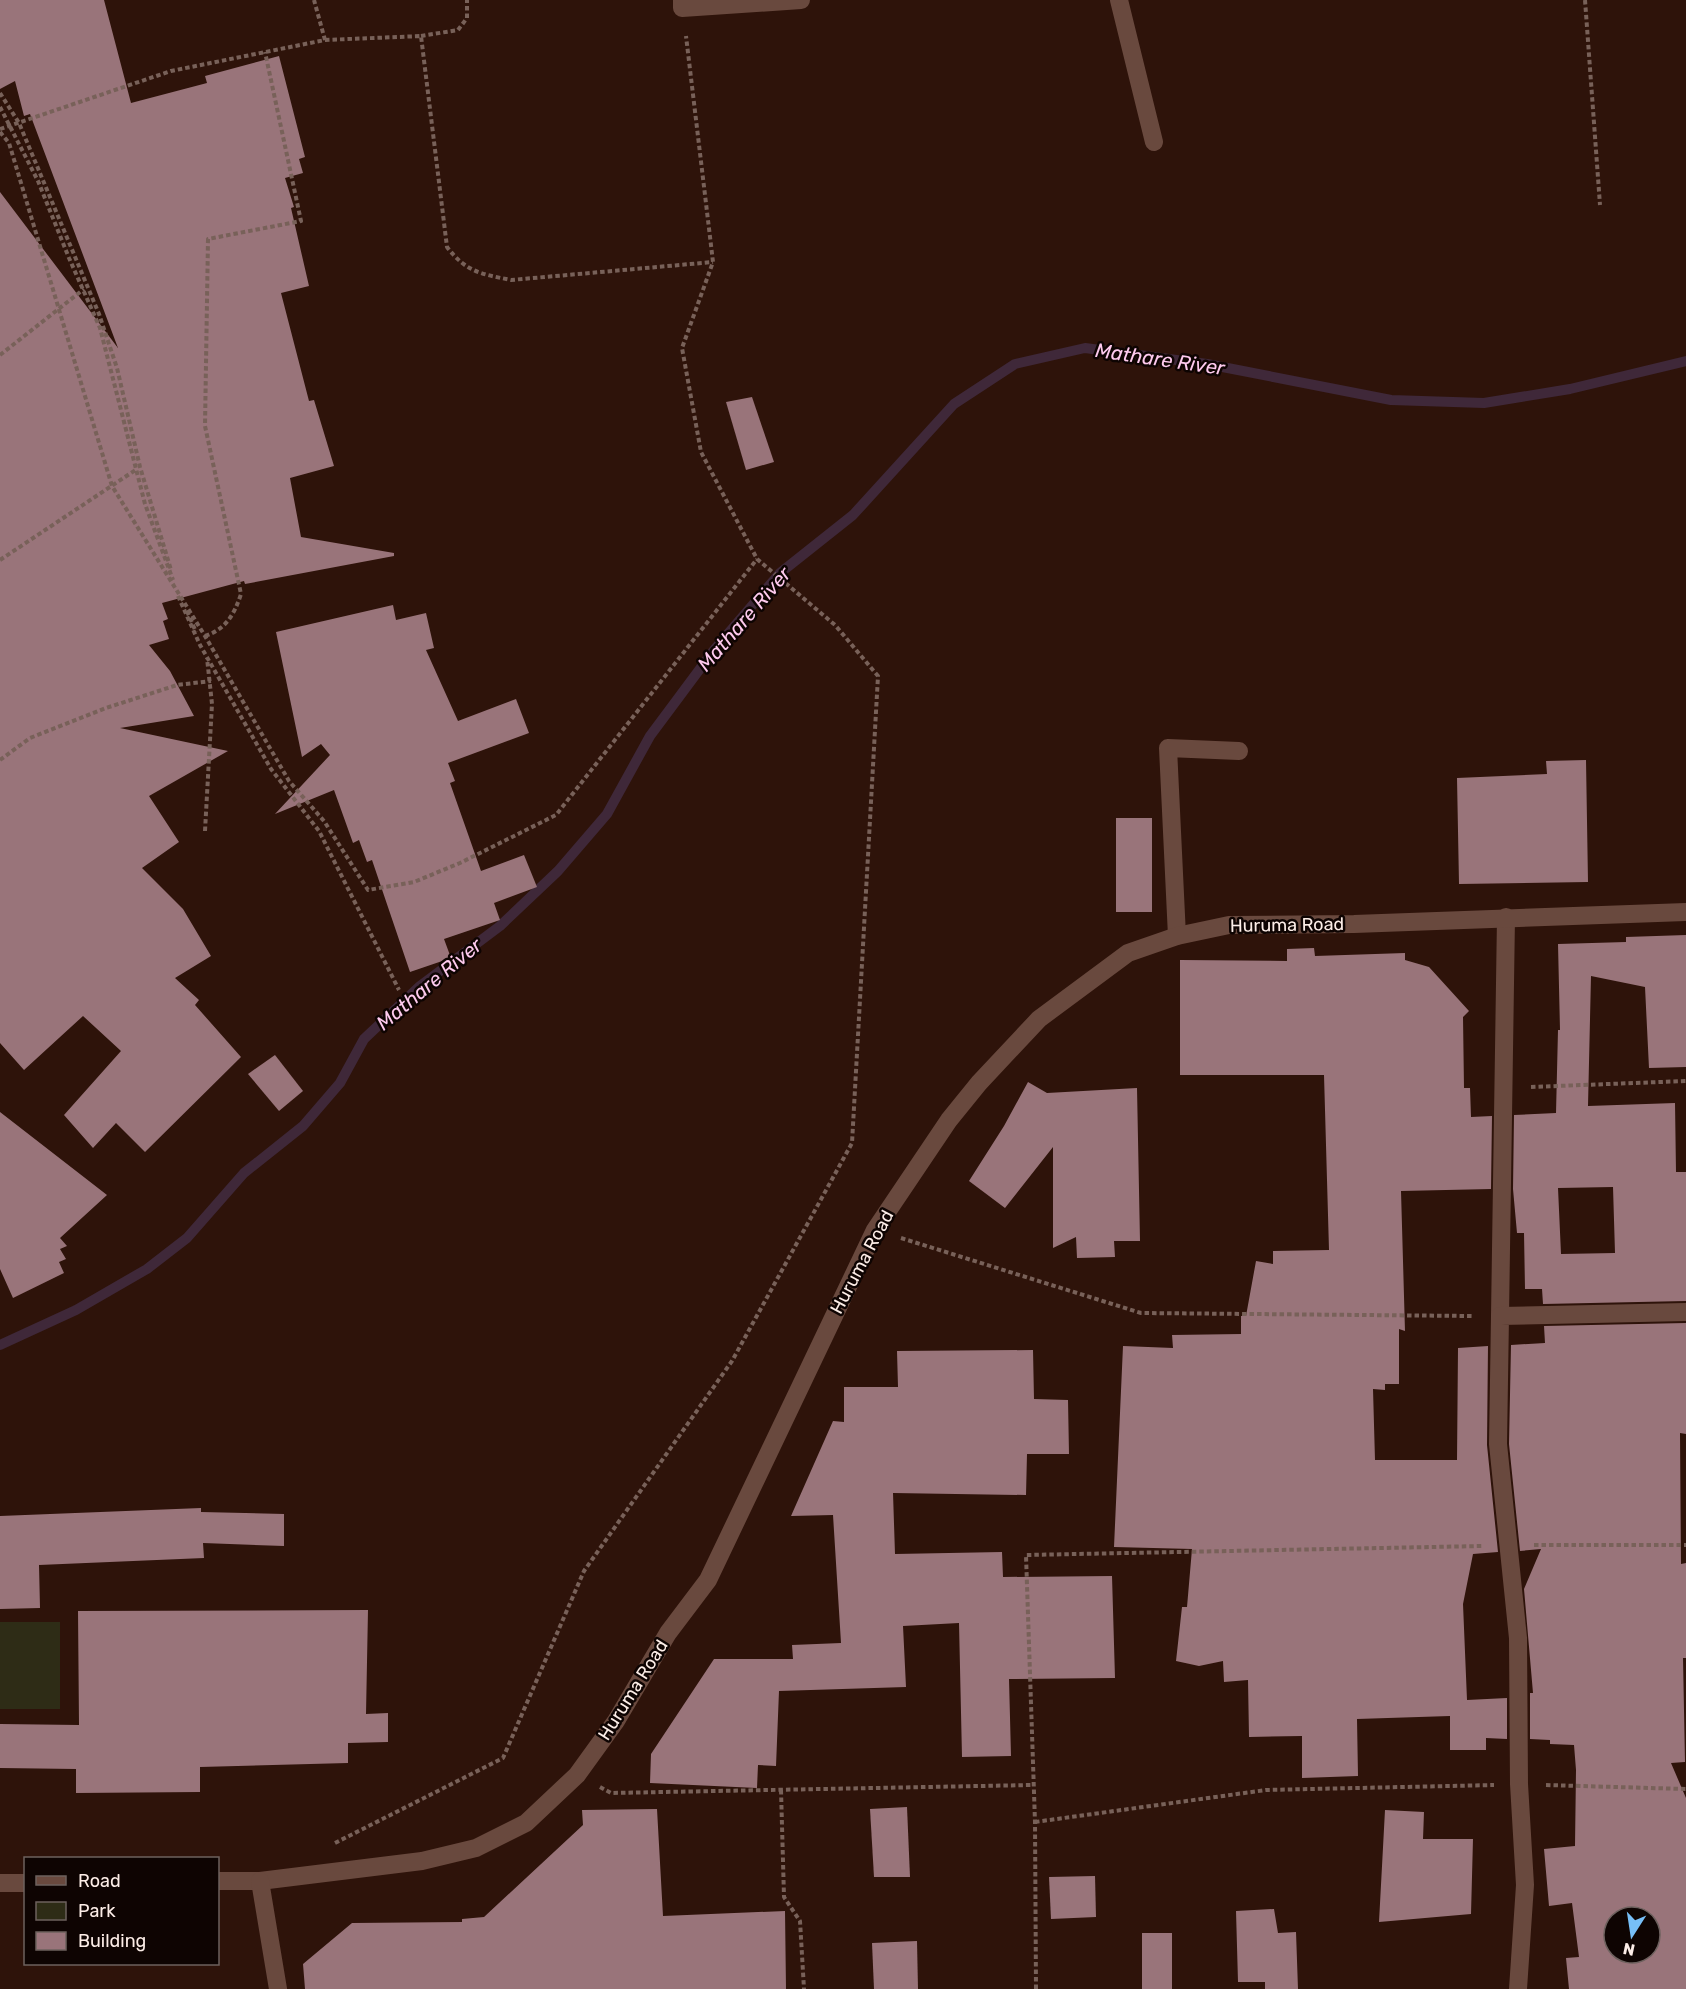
<svg xmlns="http://www.w3.org/2000/svg" width="1686" height="1989" font-family="Rubik,sans-serif">
<rect width="100%" height="100%" fill="#2e130a"/>
<!-- green -->
<rect fill="#2e2c16" x="0" y="1622" width="60" height="87"/>
<g fill="none" stroke-linecap="round" stroke-linejoin="round">
<!-- stream -->
<polyline stroke="#3f2839" stroke-width="10" points="0,1345 76,1310 147,1269 187,1238 244,1173 303,1126 340,1083 364,1039 420,986 500,926 558,871 607,814 650,736 714,650 780,573 853,515 954,404 1015,364 1085,348 1207,364 1391,400 1484,403 1570,389 1686,361"/>
</g>
<!-- building -->
<g fill="#99747a" fill-rule="evenodd">
<polygon points="0,0 104,0 131,103 207,83 205,76 279,56 305,157 299,159 303,173 285,178 294,207 291,208 309,286 281,293 309,401 314,400 334,466 290,478 301,537 394,553 394,556 245,584 244,581 162,603 168,619 163,621 169,639 149,645 170,671 194,716 120,728 228,751 149,796 179,842 142,868 183,909 211,956 175,978 199,1000 195,1005 241,1057 145,1152 116,1123 93,1148 64,1115 121,1051 83,1016 24,1070 0,1043 0,192 118,348 30,114 24,116 15,81 0,89"/>
<polygon points="752,397 774,462 746,470 726,402"/>
<polygon points="393,605 396,620 426,613 434,648 426,650 458,721 516,699 529,733 448,763 455,781 450,783 481,871 524,855 537,887 494,903 500,920 444,939 451,958 410,972 372,860 367,862 359,840 353,843 334,790 275,814 330,755 321,744 302,757 276,632"/>
<polygon points="1586,760 1588,882 1459,884 1457,778 1547,774 1546,761"/>
<rect x="1116" y="818" width="36" height="94"/>
<path d="M1686,935V1067L1649,1068L1645,987L1591,976L1588,1106L1675,1103L1676,1172H1686V1301L1543,1304L1542,1289H1525L1524,1233H1517L1513,1189L1514,1115L1556,1113L1558,1030H1560L1558,944L1626,942V937ZM1613,1187L1615,1253L1561,1254L1558,1188Z"/>
<polygon points="1314,948 1315,956 1405,953 1405,960 1429,967 1469,1011 1463,1017 1464,1088 1470,1088 1471,1117 1492,1116 1491,1189 1401,1191 1405,1331 1399,1329 1399,1384 1385,1384 1385,1390 1373,1389 1375,1460 1457,1460 1458,1348 1488,1346 1487,1445 1498,1552 1473,1554 1463,1604 1467,1700 1507,1698 1507,1739 1486,1738 1486,1750 1450,1750 1450,1716 1357,1719 1358,1776 1302,1778 1302,1736 1249,1737 1248,1680 1224,1682 1223,1661 1199,1666 1176,1661 1182,1607 1187,1607 1192,1549 1114,1547 1123,1346 1173,1348 1172,1335 1241,1334 1241,1316 1246,1316 1256,1261 1273,1264 1273,1251 1329,1250 1324,1075 1180,1075 1180,960 1287,961 1287,949"/>
<polygon points="275,1055 303,1091 279,1111 248,1074"/>
<polygon points="1028,1082 1047,1093 1137,1088 1140,1241 1114,1241 1115,1257 1077,1258 1076,1237 1053,1248 1053,1147 1005,1208 969,1181 1004,1126"/>
<polygon points="0,1112 107,1195 60,1238 67,1246 60,1249 66,1259 59,1262 64,1273 13,1298 0,1269"/>
<path d="M1686,1323V1434L1680,1433L1681,1564L1686,1563V1658H1683L1685,1762L1671,1763L1686,1798V1989H1569L1566,1958L1579,1957L1572,1903L1549,1906L1544,1849L1575,1846L1576,1770L1574,1745L1550,1744V1740L1530,1739V1693H1533L1524,1589L1541,1549L1520,1551L1509,1444L1511,1345L1545,1343L1544,1326ZM1614,1917H1650V1953H1614Z"/>
<polygon points="1033,1350 1034,1399 1068,1400 1069,1454 1027,1454 1026,1495 893,1493 895,1554 1002,1552 1003,1577 1112,1576 1115,1678 1009,1679 1011,1756 962,1757 959,1623 903,1626 906,1687 779,1691 776,1766 758,1765 757,1788 650,1783 651,1754 714,1659 793,1659 792,1645 841,1643 833,1515 791,1516 833,1421 844,1422 844,1387 898,1387 897,1351"/>
<polygon points="201,1508 201,1512 284,1514 284,1546 203,1543 204,1558 39,1565 40,1608 0,1609 0,1516"/>
<polygon points="368,1610 366,1714 388,1713 388,1742 348,1743 348,1763 200,1767 200,1792 76,1793 76,1769 0,1768 0,1724 79,1725 78,1611"/>
<polygon points="907,1807 910,1877 874,1877 870,1809"/>
<polygon points="657,1809 663,1916 785,1911 786,1989 305,1989 303,1964 352,1923 462,1922 462,1919 484,1917 583,1825 582,1810"/>
<polygon points="1385,1810 1424,1812 1423,1839 1473,1839 1471,1914 1379,1922"/>
<polygon points="1095,1876 1096,1917 1051,1919 1049,1877"/>
<polygon points="1274,1909 1278,1933 1296,1932 1298,1989 1265,1989 1265,1982 1238,1982 1236,1911"/>
<rect x="1142" y="1933" width="30" height="56"/>
<polygon points="917,1941 918,1989 874,1989 872,1943"/>
</g>
<g fill="none" stroke-linecap="round" stroke-linejoin="round">
<!-- path -->
<g stroke="#786159" stroke-width="4" stroke-dasharray="4.5 3" stroke-linecap="butt">
<polyline points="1585,0 1600,205"/>
<polyline points="421,36 458,30 467,18 467,0"/>
<path d="M325,40L421,36L447,247C466,272 481,274 511,280L713,262"/>
<polyline points="0,93 19,123 99,314 117,368 140,467 171,570"/>
<polyline points="0,107 38,181 69,258 100,328 145,504 173,580"/>
<polyline points="0,129 171,71 325,40 314,0"/>
<polyline points="0,132 9,143 112,486 205,636 289,781 324,821 368,890 414,882 460,863 556,815 757,559"/>
<polyline points="0,355 84,289"/>
<polyline points="0,560 137,469"/>
<polyline points="178,596 200,645 271,769 319,831 399,990"/>
<polyline points="187,611 196,632"/>
<path d="M205,636C226,629 234,615 241,594L205,426L208,239L301,221L265,52"/>
<polyline points="0,760 30,738 106,708 177,685 211,681"/>
<polyline points="205,831 212,704 207,658"/>
<polyline points="1531,1087 1686,1081"/>
<polyline points="901,1238 1141,1313 1473,1316"/>
<polyline points="1534,1545 1686,1545"/>
<polyline points="1546,1785 1686,1789"/>
<polyline points="600,1787 611,1793 1032,1785"/>
<polyline points="781,1790 784,1897 800,1921 804,1989"/>
<polyline points="1035,1822 1266,1790 1494,1785"/>
<polyline points="335,1843 503,1758 584,1571 732,1361 852,1143 878,676 835,625 757,559 701,452 682,348 713,262 686,36"/>
<polyline points="1036,1989 1035,1822 1026,1555 1482,1546"/>
</g>
<!-- minor -->
<g stroke="#69493e" stroke-width="18">
<polyline points="682,0 682,8 801,0"/>
<polyline points="1119,0 1154,142"/>
<polyline points="1177,936 1168,748 1239,751"/>
<polyline points="1500,1316 1506,917"/>
<polyline points="218,1881 260,1881 422,1861 476,1848 526,1823 577,1775 616,1721 668,1633 708,1580 875,1230 949,1120 979,1083 1039,1019 1128,953 1177,936 1229,925 1354,924 1686,912"/>
<polyline points="260,1881 278,1989"/>
<polyline points="0,1883 26,1883"/>
<polyline points="1518,1989 1525,1885 1519,1784 1518,1638 1498,1444 1500,1316 1686,1312"/>
</g>
</g>
<g text-anchor="middle" dominant-baseline="central" stroke-width="5" stroke-linejoin="round" paint-order="stroke">
<!-- street labels -->
<g font-size="18" fill="#fcede7" stroke="#0e0402">
<text transform="translate(1287 925) rotate(-1)">Huruma Road</text>
<text transform="translate(862 1262) rotate(-62)">Huruma Road</text>
<text transform="translate(633 1690) rotate(-58)">Huruma Road</text>
</g>
<!-- water labels -->
<g font-size="20" font-style="italic" fill="#fecaee" stroke="#0e0402">
<text transform="translate(1160 359) rotate(8)">Mathare River</text>
<text transform="translate(744 619) rotate(-49)">Mathare River</text>
<text transform="translate(429 984) rotate(-40)">Mathare River</text>
</g>
</g>
<!-- legend -->
<rect x="24" y="1857" width="195" height="108" fill="#0e0402" stroke="#6d615e" stroke-width="1.5"/>
<rect x="36" y="1876" width="30" height="9" fill="#69493e" stroke="#6d615e" stroke-width="1.5"/>
<text x="78" y="1887" font-size="18" fill="#fcede7">Road</text>
<rect x="36" y="1902" width="30" height="18" fill="#2e2c16" stroke="#6d615e" stroke-width="1.5"/>
<text x="78" y="1917" font-size="18" fill="#fcede7">Park</text>
<rect x="36" y="1932" width="30" height="18" fill="#99747a" stroke="#6d615e" stroke-width="1.5"/>
<text x="78" y="1947" font-size="18" fill="#fcede7">Building</text>
<!-- north arrow -->
<g transform="translate(1632 1935) rotate(192)"><circle r="28" fill="#0e0402" stroke="#6d615e" stroke-width="1.5"/>
<path d="M0-4.5L10 22L0 15L-10 22Z" fill="#77bff7"/>
<text y="-9" font-size="16" font-weight="bold" text-anchor="middle" fill="#fcede7">N</text>
</g>
</svg>
